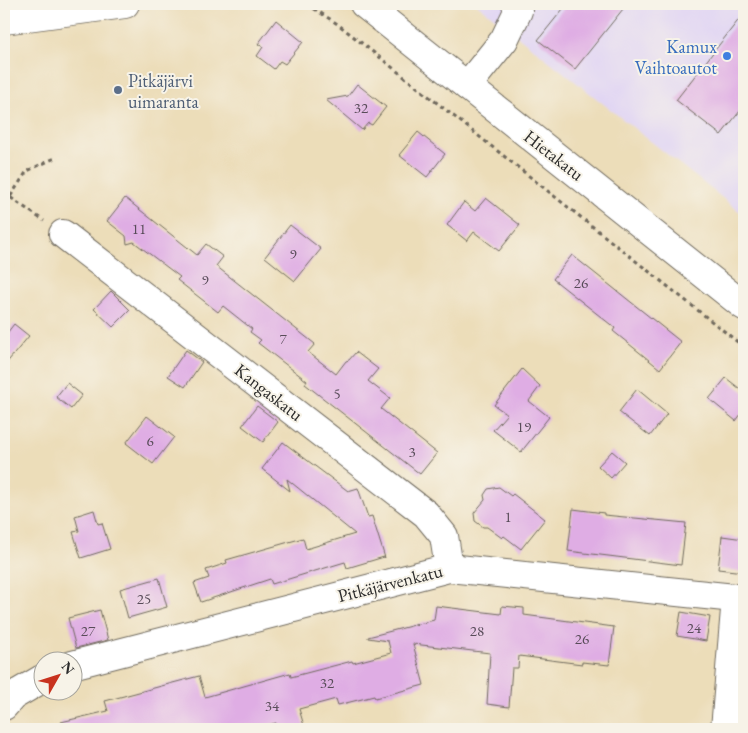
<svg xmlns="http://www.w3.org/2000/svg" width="748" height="733" font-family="'EB Garamond',serif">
<rect width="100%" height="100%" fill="#f7f3e8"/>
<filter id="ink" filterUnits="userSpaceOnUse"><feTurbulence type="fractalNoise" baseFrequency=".02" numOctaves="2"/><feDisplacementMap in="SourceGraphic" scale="10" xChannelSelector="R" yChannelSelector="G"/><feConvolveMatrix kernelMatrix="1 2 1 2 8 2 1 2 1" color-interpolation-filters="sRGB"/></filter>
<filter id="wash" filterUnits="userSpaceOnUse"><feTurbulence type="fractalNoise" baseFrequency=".0096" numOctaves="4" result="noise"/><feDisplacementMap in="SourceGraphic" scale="20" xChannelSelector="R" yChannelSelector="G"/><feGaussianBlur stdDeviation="1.12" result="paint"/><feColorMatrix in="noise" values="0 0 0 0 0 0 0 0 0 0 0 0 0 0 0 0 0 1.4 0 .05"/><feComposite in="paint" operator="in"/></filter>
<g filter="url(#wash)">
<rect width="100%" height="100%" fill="#ecddb9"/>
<!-- built -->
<polygon fill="#e0d4f4" points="477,4 744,4 744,215"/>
<g id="blocks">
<!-- building -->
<g fill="#dfade4">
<polygon points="567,4 627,4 575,69 538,40"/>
<polygon points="744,13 744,106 721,135 676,100"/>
<polygon points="276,20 303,42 285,64 280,61 274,69 257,56 263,47 258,44"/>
<polygon points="357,84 386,107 372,125 368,123 362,130 326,100 348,96"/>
<polygon points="418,132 445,154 427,177 399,155"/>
<polygon points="125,198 197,255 206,244 223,257 216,266 315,344 308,352 336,374 346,361 349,360 356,352 378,369 368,381 390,398 381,409 437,453 420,474 305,384 307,381 258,343 261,340 250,332 252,329 223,306 218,312 177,280 180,277 134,242 127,244 126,236 107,221"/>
<polygon points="486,198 520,225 499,251 474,232 467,241 447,225 464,202 475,211"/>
<polygon points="290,225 321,249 295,281 265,257"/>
<polygon points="572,255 681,342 660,369 613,331 615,328 553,279"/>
<polygon points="111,291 130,310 113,327 94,309"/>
<polygon points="14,324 29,336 4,366 4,337"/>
<polygon points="186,350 202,362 185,387 168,376"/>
<polygon points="522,369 540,386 529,401 549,417 521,452 493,430 507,414 494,405"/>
<polygon points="726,378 744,392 744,410 736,421 709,399"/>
<polygon points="67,383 82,395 71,409 56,397"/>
<polygon points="637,389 667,414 650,436 619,412"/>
<polygon points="257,406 278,422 263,442 242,426"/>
<polygon points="147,416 174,437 153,464 126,443"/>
<polygon points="283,442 348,491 358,488 368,517 372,516 385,558 384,557 347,568 345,562 272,584 270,579 201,602 194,583 209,578 206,570 227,563 226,560 303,538 306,549 355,534 287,479 290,491 262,469"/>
<polygon points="612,451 625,462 611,478 598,466"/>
<polygon points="499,487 511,496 513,494 545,519 521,549 504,536 502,538 487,527 483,527 475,521 474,513 485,500 484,495 488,489"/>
<polygon points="573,509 604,513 604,515 686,523 681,565 568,551"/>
<polygon points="94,510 98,524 102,523 110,549 81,558 73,532 79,531 75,516"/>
<polygon points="722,536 744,539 744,572 718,569"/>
<polygon points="159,578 167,607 128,618 120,589"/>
<polygon points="436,606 501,614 502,606 524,608 524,615 614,627 609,665 582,662 582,664 519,656 518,668 512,668 509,707 487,704 490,653 413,644 424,685 375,698 374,696 338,705 336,699 299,709 305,729 278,729 276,723 253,729 250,725 233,729 62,729 61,722 108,711 105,701 199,676 205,697 290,673 291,677 352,661 353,663 391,653 388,641 368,638 368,637 434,620"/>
<polygon points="100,610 108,640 76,648 68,618"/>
<polygon points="681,612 710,617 706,641 677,636"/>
</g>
</g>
</g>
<g filter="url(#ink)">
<use href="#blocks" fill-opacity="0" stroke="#6f695d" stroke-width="1"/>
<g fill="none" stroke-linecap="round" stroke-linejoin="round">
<!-- minor casing -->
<g stroke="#6f695d" stroke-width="30">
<g id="minor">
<polyline points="364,4 744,306"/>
<polyline points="4,20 125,4"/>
<polyline points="467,86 504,40 518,11 516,4"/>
<polyline points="63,234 426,514 444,536 449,568"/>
<polyline points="72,665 449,568 744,599"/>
<polyline points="4,706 13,696 42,679"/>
<polyline points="725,729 736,598"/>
</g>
</g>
<!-- path -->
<g stroke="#6f695d" stroke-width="3" stroke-dasharray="4 4" stroke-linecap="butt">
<polyline points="307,4 339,25 744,347"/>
<polyline points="4,193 44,221"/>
<polyline points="4,211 10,197 27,171 55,158"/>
</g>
<!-- minor -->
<use href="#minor" stroke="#fff" stroke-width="28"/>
</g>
</g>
<!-- markers -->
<circle fill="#3f7fe0" stroke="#f7f3e8" stroke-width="2" cx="727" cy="56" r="5"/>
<circle fill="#5c6f8a" stroke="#f7f3e8" stroke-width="2" cx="118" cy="90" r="5"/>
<g text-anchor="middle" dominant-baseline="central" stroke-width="4" stroke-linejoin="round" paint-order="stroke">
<!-- number labels -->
<g font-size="15" fill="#584c59">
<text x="361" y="107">32</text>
<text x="139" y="228">11</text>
<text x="293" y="253">9</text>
<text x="205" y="279">9</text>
<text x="581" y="282">26</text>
<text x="283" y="338">7</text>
<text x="337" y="393">5</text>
<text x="524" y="426">19</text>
<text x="150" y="440">6</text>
<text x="412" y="451">3</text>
<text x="508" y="516">1</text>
<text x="144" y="598">25</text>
<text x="694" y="627">24</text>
<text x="88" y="630">27</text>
<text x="477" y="630">28</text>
<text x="582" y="638">26</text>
<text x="327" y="682">32</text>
<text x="272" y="705">34</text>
</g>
<!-- shop labels -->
<g font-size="18" fill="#366cbe" stroke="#f7f3e8" text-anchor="end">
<text x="717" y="46">Kamux<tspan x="717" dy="21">Vaihtoautot</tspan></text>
</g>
<!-- service labels -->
<g font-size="18" fill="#4e5e75" stroke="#f7f3e8" text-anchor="start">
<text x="128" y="80">Pitkäjärvi<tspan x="128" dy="21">uimaranta</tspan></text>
</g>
<!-- street labels -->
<g font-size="18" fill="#2b2b2b" stroke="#f7f3e8">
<text transform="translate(554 155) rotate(38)">Hietakatu</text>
<text transform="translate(269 392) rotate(38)">Kangaskatu</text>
<text transform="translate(390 583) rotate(-14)">Pitkäjärvenkatu</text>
</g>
</g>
<!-- margin -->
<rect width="748" height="733" fill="none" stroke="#f7f3e8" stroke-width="20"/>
<!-- north arrow -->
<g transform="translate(58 676) rotate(51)"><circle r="24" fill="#f7f3e8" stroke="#a5a39c"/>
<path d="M0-4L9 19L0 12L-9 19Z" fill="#c8321e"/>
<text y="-8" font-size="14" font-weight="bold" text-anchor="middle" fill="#2b2b2b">N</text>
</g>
</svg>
